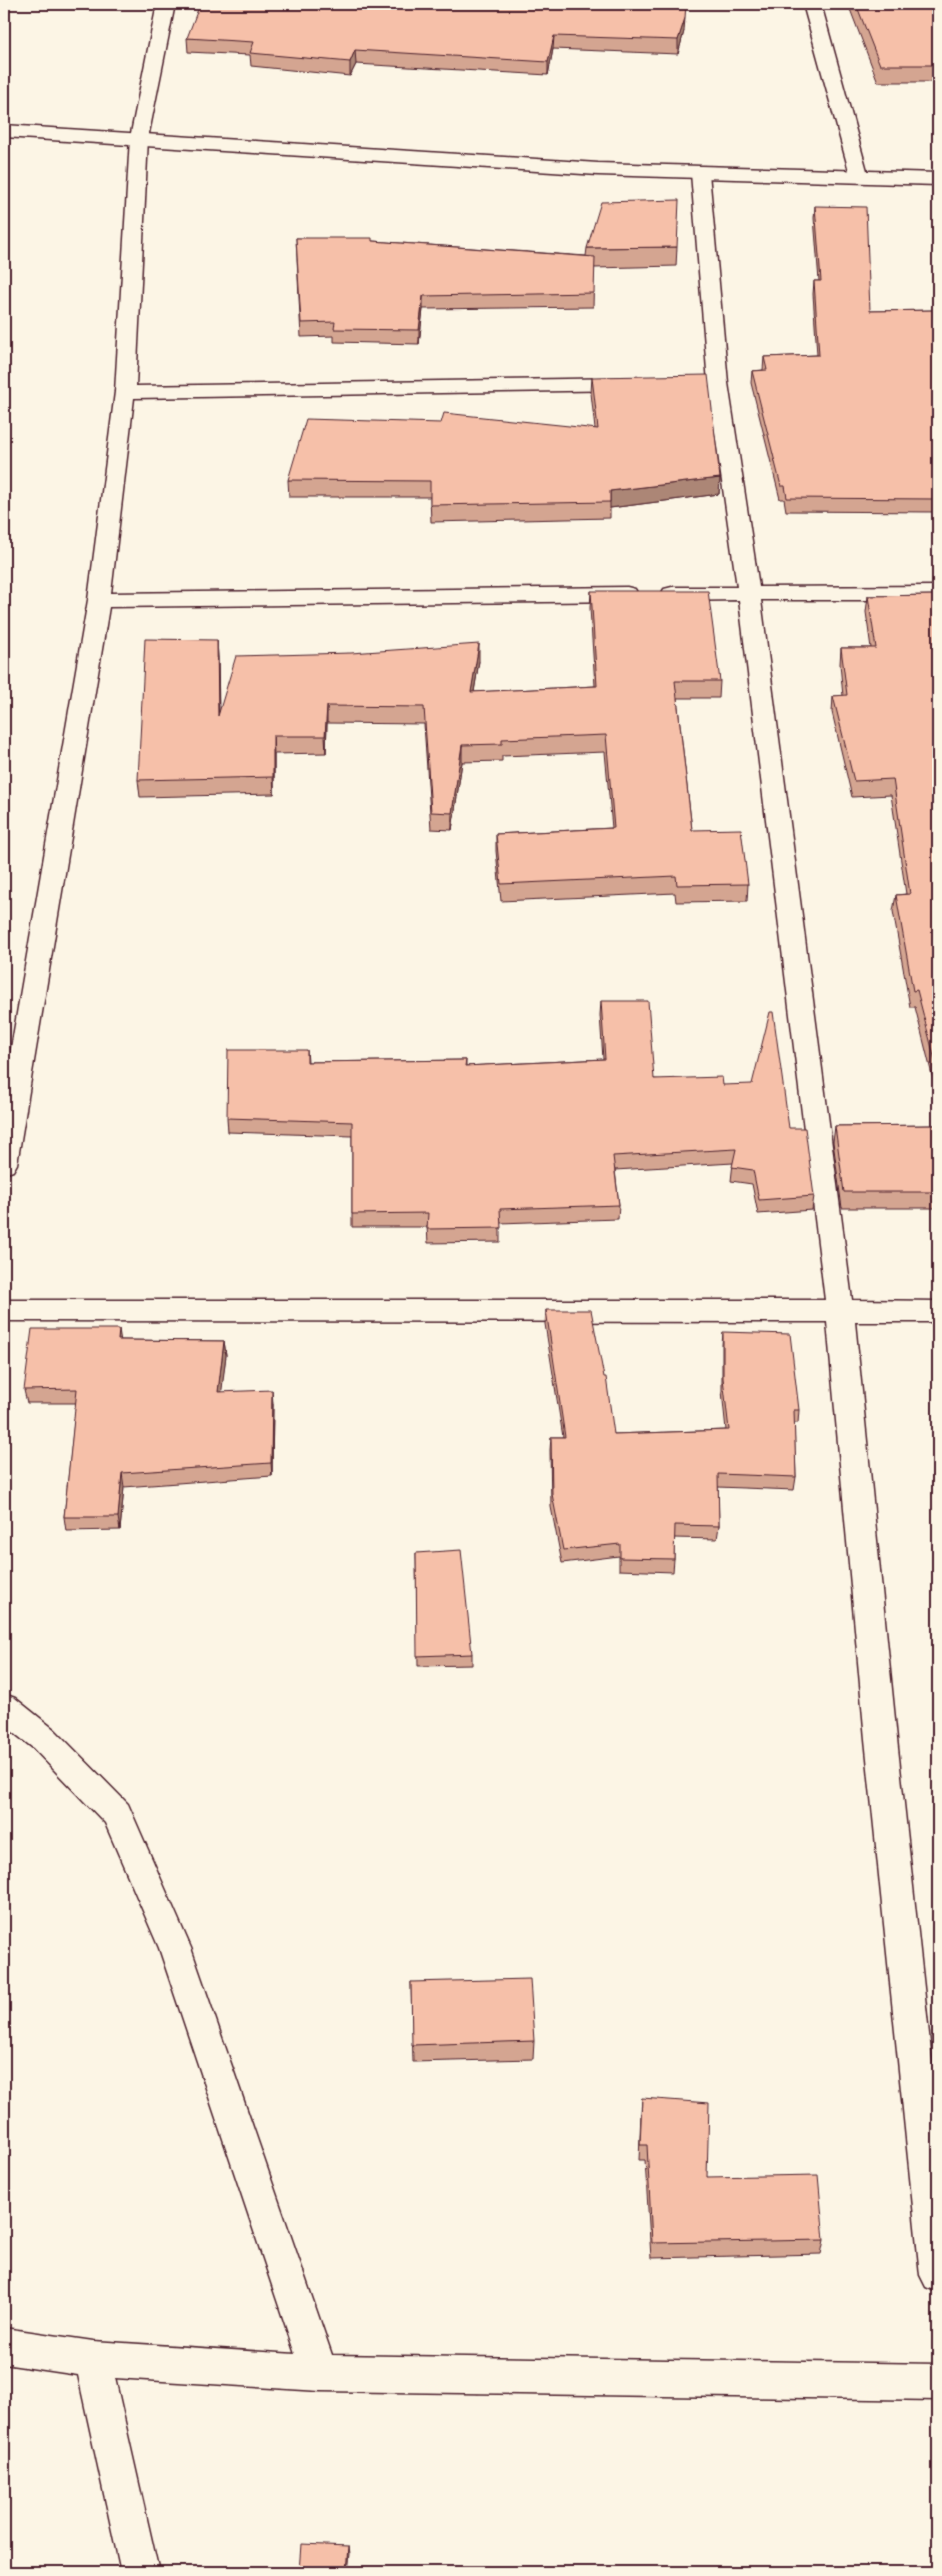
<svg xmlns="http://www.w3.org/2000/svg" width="942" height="2576" font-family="Caveat,sans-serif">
<rect width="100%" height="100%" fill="#fcf5e5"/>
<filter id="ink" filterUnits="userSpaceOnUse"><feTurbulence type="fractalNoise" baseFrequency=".02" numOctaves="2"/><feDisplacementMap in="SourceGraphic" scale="10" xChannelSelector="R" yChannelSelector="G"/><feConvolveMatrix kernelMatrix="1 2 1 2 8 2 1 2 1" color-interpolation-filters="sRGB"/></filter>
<g filter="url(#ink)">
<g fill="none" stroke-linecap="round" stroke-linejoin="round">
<!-- street casing -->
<g stroke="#4a1f2b" stroke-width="3">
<g id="street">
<polygon points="157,4 175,4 148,138 136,386 629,378 636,380 639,384 636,388 629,390 134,398 111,593 627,587 635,589 638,594 635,599 627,601 109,607 17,1164 13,1171 4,1174 4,1089 88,600 115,392 130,138"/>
<polygon points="803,4 821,4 869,178 867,182 853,182 851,178"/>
<polygon points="700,167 707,169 709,173 728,383 759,587 938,586 938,600 761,600 852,1300 938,1301 938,1322 855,1322 897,1739 938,2117 938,2292 926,2287 920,2275 865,1739 827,1322 4,1321 4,1300 825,1300 739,600 672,601 664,599 661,594 664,589 672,587 737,587 708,383 691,173 693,169"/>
<polygon points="4,1694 15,1698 55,1730 128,1804 191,1948 332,2355 938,2364 938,2400 320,2391 115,2378 159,2572 121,2572 78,2375 4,2364 4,2328 93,2341 295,2354 159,1948 105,1823 33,1748 4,1725"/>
</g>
</g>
<!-- secondary casing -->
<g stroke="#4a1f2b" stroke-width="3">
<polygon id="secondary" points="4,125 598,163 938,173 938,185 598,175 4,137"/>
</g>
<!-- street -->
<use href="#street" fill="#fcf5e5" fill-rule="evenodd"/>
<!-- secondary -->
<use href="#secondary" fill="#fcf5e5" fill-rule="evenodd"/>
</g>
<!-- wall -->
<g fill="#d4a591" stroke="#4a1f2b">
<polygon points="848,4 938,4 938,82 878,82"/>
<polygon points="684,31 678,54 553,49 548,75 356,64 350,76 251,66 250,55 188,52 187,38"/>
<polygon points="815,206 870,311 938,310 938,536 934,512 786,511 784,499 780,499 751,383 752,371 763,370 764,357 817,355 813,294 814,281 819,281 814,218"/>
<polygon points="296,238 372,241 586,256 587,248 677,247 676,266 594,268 593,307 423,309 419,344 334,342 334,336 301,337"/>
<polygon points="592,377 720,478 719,494 610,508 610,518 431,522 430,497 289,497 288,480 595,429 591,393"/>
<polygon points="591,591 720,681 719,698 677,698 692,830 748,884 747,901 676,902 675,893 501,901 496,851 496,834 612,828 605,752 502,756 502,761 462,762 452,830 431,829 424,724 327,723 326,753 274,754 274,794 140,797 138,780 217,640 218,658 219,712 479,661 474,692 595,686 590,608"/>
<polygon points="938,595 938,1099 915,1007 910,1007 893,911 896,895 906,894 891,795 852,797 832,712 833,696 843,696 840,664 841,648 871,648 866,612 868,596"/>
<polygon points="601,1001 654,1079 723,1085 789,1128 814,1196 812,1210 758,1214 752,1184 731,1181 733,1163 615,1170 619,1205 618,1219 500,1223 500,1242 428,1243 427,1227 352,1227 352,1136 228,1132 227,1118 307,1050 308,1062 466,1060 466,1066 603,1059 600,1015"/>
<polygon points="938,1125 938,1208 842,1208 833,1142 835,1126"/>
<polygon points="546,1310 614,1434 726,1430 722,1391 722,1345 723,1332 799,1410 798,1423 794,1423 796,1477 794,1490 718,1487 719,1526 717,1539 674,1538 674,1559 673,1572 619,1570 619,1556 562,1563 551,1507 550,1450 551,1437 563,1437 545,1324"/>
<polygon points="121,1340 224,1341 226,1355 221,1392 273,1404 272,1476 124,1487 120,1530 66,1531 64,1517 76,1403 27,1403 24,1390"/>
<polygon points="416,1553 472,1654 472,1665 418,1666"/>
<polygon points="411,1982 534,2041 533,2059 413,2062"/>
<polygon points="642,2098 707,2177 824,2240 821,2254 651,2258 645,2160 639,2160 641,2113"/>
</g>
<!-- shaded-wall -->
<g fill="#ac8676" stroke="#4a1f2b">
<polygon points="685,18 684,31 678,54 678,40"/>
<polygon points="554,36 553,49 548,75 548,62"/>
<polygon points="355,50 356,64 350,76 350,62"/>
<polygon points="423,296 423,309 419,344 419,330"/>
<polygon points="720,478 719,494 610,508 610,491"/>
<polygon points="217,640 218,658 219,733 218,716"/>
<polygon points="479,644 479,661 471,709 471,692"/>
<polygon points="327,706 327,723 326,753 325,736"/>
<polygon points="273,736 274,754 274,794 273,777"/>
<polygon points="462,745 462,762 452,830 452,813"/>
<polygon points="119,1329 121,1342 118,1340"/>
<polygon points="224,1341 226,1355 220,1406 218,1392"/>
<polygon points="272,1390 273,1404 272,1476 271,1463"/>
<polygon points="122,1473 124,1487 120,1530 118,1517"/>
<polygon points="349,2546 350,2554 348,2572 347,2572"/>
</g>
<!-- building -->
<g fill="#f6c0a9" stroke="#4a1f2b">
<polygon points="200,4 686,4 685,18 678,40 554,36 548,62 355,50 350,62 250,53 254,42 187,38"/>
<polygon points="856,4 938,4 938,65 880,65"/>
<polygon points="679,200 677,247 587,248 601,202"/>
<polygon points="815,206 866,207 870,311 938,310 938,513 936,499 787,498 785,486 781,486 752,371 767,370 764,357 819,355 814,281 821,281"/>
<polygon points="296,238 372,238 372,241 595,257 594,293 423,296 419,330 334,329 335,322 301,323"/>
<polygon points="708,375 720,478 610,491 610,502 430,505 430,481 288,480 306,419 441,423 444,413 598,429 592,377"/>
<polygon points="591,591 708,591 720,681 675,681 692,830 741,829 748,884 677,885 676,876 501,884 496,834 614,828 606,735 502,739 502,744 462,745 452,813 431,812 424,707 327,706 325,736 273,736 273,777 138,780 145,639 217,640 218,716 236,656 351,653 479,644 471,692 597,686"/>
<polygon points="938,595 938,1072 917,990 913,991 896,895 910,894 893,779 854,781 833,696 847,695 841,648 876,648 868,596"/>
<polygon points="601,1001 648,1001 654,1079 722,1077 723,1085 752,1084 770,1012 773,1012 789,1128 805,1128 814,1196 759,1200 753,1170 732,1167 736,1149 613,1156 619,1205 500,1209 501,1228 427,1229 428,1213 352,1214 352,1122 227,1118 228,1050 307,1050 307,1062 466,1060 465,1066 605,1059"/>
<polygon points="938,1125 938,1192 844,1192 835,1126"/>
<polygon points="546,1310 591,1310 604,1377 606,1377 614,1434 729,1430 723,1378 723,1332 790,1334 799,1410 794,1410 796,1477 718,1474 719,1526 675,1525 674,1559 620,1558 620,1544 563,1550 552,1494 551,1437 565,1437"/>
<polygon points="32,1329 119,1329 118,1340 224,1341 218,1392 272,1390 271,1463 122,1473 118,1517 64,1517 77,1389 24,1390"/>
<polygon points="461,1550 472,1654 417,1656 416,1553"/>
<polygon points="530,1979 534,2041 412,2045 411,1982"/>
<polygon points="642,2098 709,2103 707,2177 818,2175 824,2240 652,2243 647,2145 640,2145"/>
<polygon points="301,2544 349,2546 347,2572 299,2572"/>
</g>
</g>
<!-- margin -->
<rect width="942" height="2576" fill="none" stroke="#fcf5e5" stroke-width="20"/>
<rect x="10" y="10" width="922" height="2556" fill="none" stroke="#4a1f2b" stroke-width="2" filter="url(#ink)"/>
</svg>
